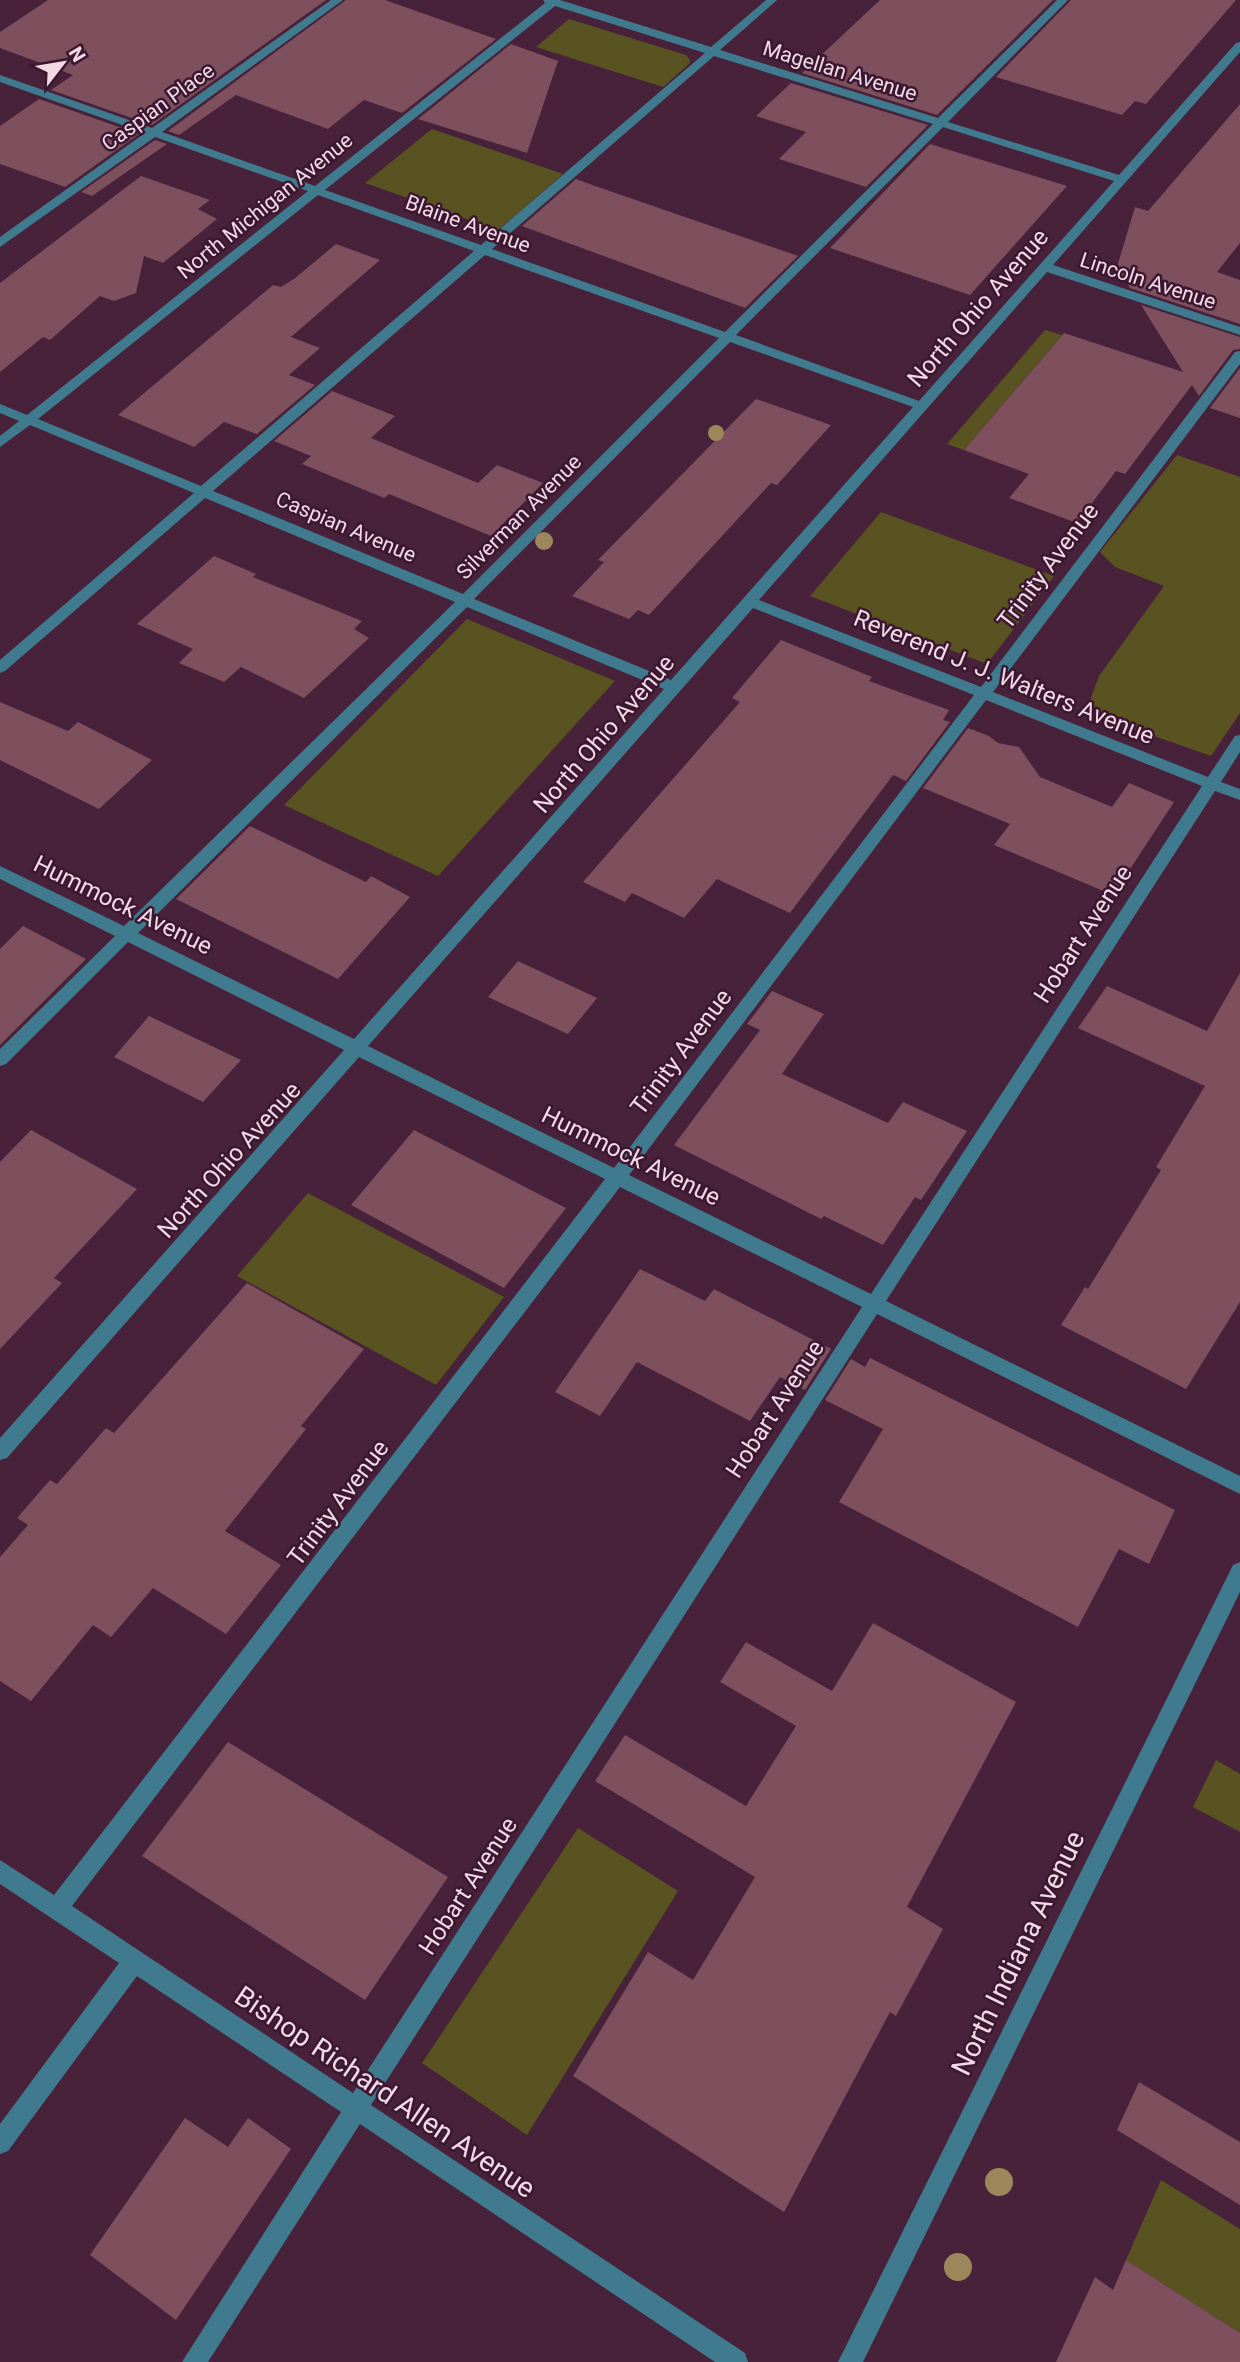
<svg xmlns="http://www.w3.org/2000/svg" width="1240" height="2362" font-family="Roboto,sans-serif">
<rect width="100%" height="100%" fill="#47223a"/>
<!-- green -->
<g fill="#595322">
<polygon points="569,19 686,55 690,60 689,64 663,87 536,47"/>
<polygon points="432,129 563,174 498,230 365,183"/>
<polygon points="1045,330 1062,335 964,450 947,444"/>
<polygon points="1177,455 1240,477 1240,713 1211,756 1120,724 1089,703 1099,676 1164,586 1115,567 1100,552"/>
<polygon points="881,512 1054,576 987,664 810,596"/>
<polygon points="467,619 615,681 438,876 284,805"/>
<polygon points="308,1193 504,1297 436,1385 237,1276"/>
<polygon points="1216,1760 1240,1774 1240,1832 1193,1807"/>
<polygon points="578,1828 678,1891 527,2135 422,2063"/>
<polygon points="1161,2180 1240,2229 1240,2333 1126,2260"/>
</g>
<!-- building -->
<g fill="#7e4f5c">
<polygon points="48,0 326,0 152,125 51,90 73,75 0,48 0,32"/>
<polygon points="346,0 385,0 496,39 402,113 364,100 328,129 236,95 179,135 168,131"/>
<polygon points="880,0 1053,0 937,115 802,73"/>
<polygon points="1071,0 1236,0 1146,104 1135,101 1122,115 996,77"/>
<polygon points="511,44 558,61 527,153 418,119"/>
<polygon points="791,83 928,125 866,187 779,159 806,132 756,116"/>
<polygon points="39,99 139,134 65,187 0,164 0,126"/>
<polygon points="1240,104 1240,243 1217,272 1240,280 1240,324 1130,288 1117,267 1135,207 1148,211"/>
<polygon points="155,140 167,144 92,196 81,192"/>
<polygon points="930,144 1067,186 970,295 830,248"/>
<polygon points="141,176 210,200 198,209 217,219 163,263 144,256 136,293 114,301 100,296 50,340 43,337 0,372 0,283"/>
<polygon points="576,179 598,187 798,256 745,308 522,226"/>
<polygon points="336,244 380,260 291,337 320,348 289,375 315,385 257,434 224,422 194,447 118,415 273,285 281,287 294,279"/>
<polygon points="1141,305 1240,337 1240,349 1233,350 1199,396 1192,385 1125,474 1116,471 1077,523 1009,498 1029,474 964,450 1064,333 1183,372"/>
<polygon points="1240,368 1240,418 1210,408"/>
<polygon points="332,391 395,416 371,438 478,483 497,465 543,483 491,536 389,494 384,498 302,464 311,456 274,441"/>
<polygon points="756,399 831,425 777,485 771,483 649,615 638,610 629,619 572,596 604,562 598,560"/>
<polygon points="214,556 256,574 253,577 362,621 354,629 369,638 304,698 241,667 224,682 179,663 193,649 137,624"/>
<polygon points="781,640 872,677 869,681 949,710 943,720 950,722 906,781 893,775 790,913 717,879 684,918 632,893 625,902 583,882 740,702 732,698"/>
<polygon points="0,702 68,731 78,722 152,760 99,809 0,760"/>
<polygon points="968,728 989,736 998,743 1019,747 1040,777 1112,807 1129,783 1174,802 1113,895 994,845 1010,824 923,788"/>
<polygon points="250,826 366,882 371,876 410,897 338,979 176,899"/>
<polygon points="23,926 86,959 0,1045 0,949"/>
<polygon points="518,961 597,998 568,1034 488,997"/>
<polygon points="1240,973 1240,1302 1186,1389 1061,1325 1085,1287 1088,1289 1161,1170 1156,1167 1205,1086 1078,1028 1107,986 1207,1031"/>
<polygon points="772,991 824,1014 782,1074 888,1123 903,1102 967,1131 921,1200 915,1197 883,1245 824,1216 821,1219 674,1145 760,1030 747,1024"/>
<polygon points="149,1016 241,1060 203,1102 114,1057"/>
<polygon points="31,1130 137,1189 54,1278 62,1283 0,1349 0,1162"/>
<polygon points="414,1130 566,1208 504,1288 351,1205"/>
<polygon points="640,1269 705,1301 714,1289 831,1349 805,1390 780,1377 750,1421 637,1362 600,1416 555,1392"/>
<polygon points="247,1283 364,1349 301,1426 306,1429 225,1531 281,1565 226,1634 153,1588 111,1637 93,1625 31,1701 0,1681 0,1557 28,1525 17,1518 50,1480 57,1484 106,1428 114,1433"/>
<polygon points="870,1358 1175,1510 1149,1564 1119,1549 1078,1627 839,1502 883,1429 825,1400 851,1359 865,1367"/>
<polygon points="873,1623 1016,1702 907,1907 943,1929 896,2016 890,2012 784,2212 573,2076 648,1952 693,1980 755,1877 595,1781 625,1735 746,1806 796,1726 720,1682 746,1642 832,1691"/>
<polygon points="228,1742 448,1877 365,2000 142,1856"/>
<polygon points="1139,2082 1240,2142 1240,2205 1117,2130"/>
<polygon points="185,2118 228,2147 248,2118 291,2149 176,2320 90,2255"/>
<polygon points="1126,2260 1240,2333 1240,2362 1056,2362 1095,2277 1113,2290"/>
</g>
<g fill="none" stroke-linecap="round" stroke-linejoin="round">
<!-- minor -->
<g fill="#407a8e" fill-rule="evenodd">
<path d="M331,0H343L162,132L315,186L545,3L543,0H560L711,47L766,0H777L720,50L938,118L1057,0H1068L948,122L1119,175L1236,43L1240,42V52L1053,265L1240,327V335L1047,272L759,600L981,687L1235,352L1240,351V364L993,692L1208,777L1235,736L1240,735V752L1221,782L1240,789V800L1215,791L886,1301L1240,1476V1494L877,1314L371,2105L745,2353L748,2362H715L360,2124L208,2362H182L341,2112L137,1976L8,2151L0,2154V2124L119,1963L0,1884V1860L54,1895L605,1179L359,1057L7,1458L0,1460V1438L344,1050L128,942L6,1064L0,1066V1049L115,936L0,879V866L124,926L455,602L205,498L5,671L0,673V660L194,493L30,425L0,447V436L19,421L0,413V404L27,415L308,191L155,137L0,247V237L145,133L0,82V75L152,128ZM555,6L705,53L481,245L325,190ZM714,56L933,124L725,332L492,249ZM943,127L1114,181L919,401L736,335ZM318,195L474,251L201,486L38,419ZM485,255L719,338L463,594L213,491ZM730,342L913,407L671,680L474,599ZM467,607L664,689L354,1039L138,933ZM753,608L974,695L614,1168L368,1046ZM986,700L1202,786L871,1294L629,1175ZM620,1187L862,1307L353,2093L72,1906Z"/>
<polygon points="1240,1562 1240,1592 863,2362 838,2362 1233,1565"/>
</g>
</g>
<!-- trees -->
<g fill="#9d865a">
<circle cx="716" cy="433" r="8"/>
<circle cx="544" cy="541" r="9"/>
<circle cx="999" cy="2182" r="14"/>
<circle cx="958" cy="2267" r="14"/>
</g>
<g text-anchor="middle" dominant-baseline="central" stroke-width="5" stroke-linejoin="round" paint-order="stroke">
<!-- far-street labels -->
<g font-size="21" fill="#f2d9e8" stroke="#3c1830">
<text transform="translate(840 71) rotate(17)">Magellan Avenue</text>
<text transform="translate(158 107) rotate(-36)">Caspian Place</text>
<text transform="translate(265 206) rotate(-39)">North Michigan Avenue</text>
<text transform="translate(468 224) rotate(20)">Blaine Avenue</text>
<text transform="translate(1148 281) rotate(18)">Lincoln Avenue</text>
<text transform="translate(519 517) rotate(-45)">Silverman Avenue</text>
<text transform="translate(346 527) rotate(23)">Caspian Avenue</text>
</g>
<!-- street labels -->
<g font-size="24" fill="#f2d9e8" stroke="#3c1830">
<text transform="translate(978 308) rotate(-49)">North Ohio Avenue</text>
<text transform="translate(1048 566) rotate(-53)">Trinity Avenue</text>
<text transform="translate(1004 677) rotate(22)">Reverend J. J. Walters Avenue</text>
<text transform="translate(604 734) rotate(-49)">North Ohio Avenue</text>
<text transform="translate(123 905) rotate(26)">Hummock Avenue</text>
<text transform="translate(1083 934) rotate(-57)">Hobart Avenue</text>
<text transform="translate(681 1052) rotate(-53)">Trinity Avenue</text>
<text transform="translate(631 1156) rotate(26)">Hummock Avenue</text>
<text transform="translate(229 1160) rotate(-48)">North Ohio Avenue</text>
<text transform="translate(775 1409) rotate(-57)">Hobart Avenue</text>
<text transform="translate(338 1503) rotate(-53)">Trinity Avenue</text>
<text transform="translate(468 1886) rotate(-57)">Hobart Avenue</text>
</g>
<!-- near-street labels -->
<g font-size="28" fill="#f2d9e8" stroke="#3c1830">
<text transform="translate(1018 1953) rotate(-64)">North Indiana Avenue</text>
<text transform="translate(385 2092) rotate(34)">Bishop Richard Allen Avenue</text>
</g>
</g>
<!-- north arrow -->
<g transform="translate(63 63) rotate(59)" stroke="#3c1830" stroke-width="5" paint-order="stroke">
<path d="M0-5L12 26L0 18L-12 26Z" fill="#f2d9e8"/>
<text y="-10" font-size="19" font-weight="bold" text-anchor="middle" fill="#f2d9e8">N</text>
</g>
</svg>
